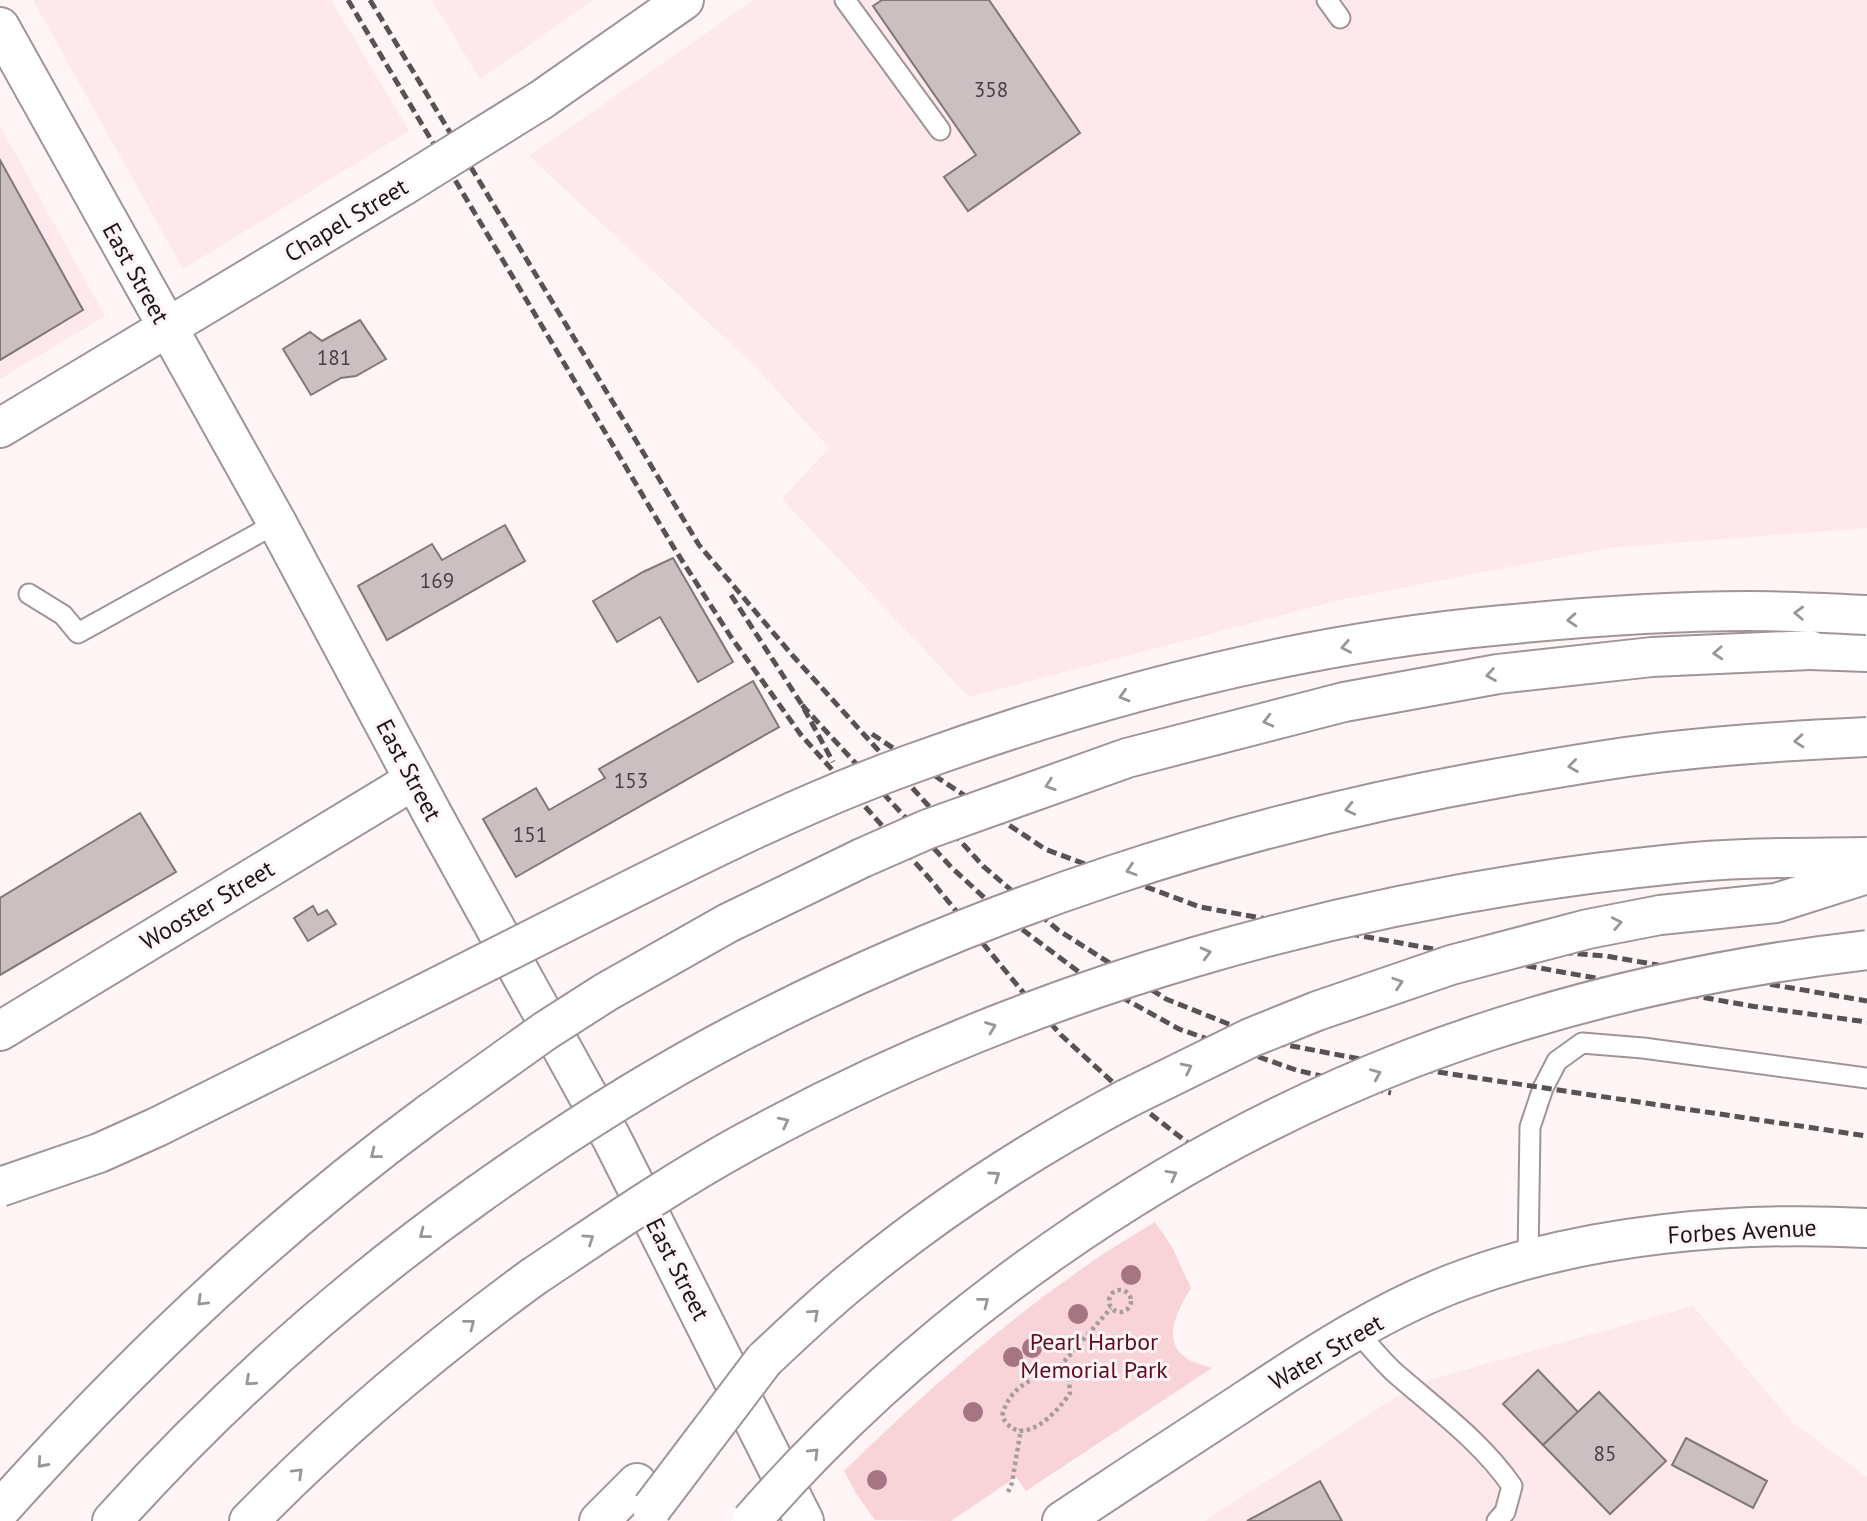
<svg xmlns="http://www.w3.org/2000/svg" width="1867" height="1521" font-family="'PT Sans',sans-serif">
<rect width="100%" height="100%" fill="#fff5f6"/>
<!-- built -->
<g fill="#fde8eb">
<polygon points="33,0 331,0 409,131 183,269"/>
<polygon points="432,0 594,0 480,79"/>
<polygon points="754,0 1867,0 1867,528 1609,548 1340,600 969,697 782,499 829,448 755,366 529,156"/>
<polygon points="0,126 105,316 0,379"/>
<polygon points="1693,1306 1793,1423 1867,1477 1867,1521 1205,1521 1418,1383"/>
</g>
<!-- green -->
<path fill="#f8d3d8" d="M1155,1222L1172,1247L1191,1288C1179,1308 1160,1340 1186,1358C1193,1363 1204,1365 1212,1368L1026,1491L1016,1477L951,1521L875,1520L857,1495L844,1471C919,1398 997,1328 1083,1268C1106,1251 1131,1237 1155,1222Z"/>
<!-- building -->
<g fill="#cbbfc1" stroke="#817778" stroke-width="2">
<polygon points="882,0 989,0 1080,133 968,211 944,177 976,155 873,6"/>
<polygon points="0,160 83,310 0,360"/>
<polygon points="360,320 386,359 356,376 341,378 311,395 283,349 310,332 322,341"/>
<polygon points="505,525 525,561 387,640 358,586 432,544 442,560"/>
<polygon points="673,558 733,662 698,682 660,617 617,642 593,601 643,572"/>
<polygon points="753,681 779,727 516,877 483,819 536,788 549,810 605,778 599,769"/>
<polygon points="140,813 176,872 0,975 0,898"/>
<polygon points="313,906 318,915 327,910 336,924 308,941 294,918"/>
<polygon points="1538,1370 1578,1412 1543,1445 1503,1404"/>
<polygon points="1599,1392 1666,1461 1610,1514 1543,1445"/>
<polygon points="1686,1438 1767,1481 1753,1508 1672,1465"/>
<polygon points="1320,1481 1342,1521 1247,1521"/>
</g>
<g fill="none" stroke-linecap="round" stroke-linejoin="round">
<!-- service casing -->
<g stroke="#a09596" stroke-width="23">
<g id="service">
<polyline points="845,0 940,130"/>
<polyline points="1327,0 1340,18"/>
<polyline points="29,594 63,615 78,633 277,523"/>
<polyline points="1528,1259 1530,1127 1543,1088 1557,1061 1582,1043 1643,1048 1867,1078"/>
<path d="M1357,1331C1369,1345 1381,1360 1394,1372C1435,1408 1481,1441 1512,1486L1505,1512L1497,1521"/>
</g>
</g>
<!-- minor casing -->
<g stroke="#a09596" stroke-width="42">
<polyline id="minor" points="0,1031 414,780"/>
</g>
<!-- secondary casing -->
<g stroke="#a09596" stroke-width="42">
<g id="secondary">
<polyline points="0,27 277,523 434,817 612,1139 804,1521"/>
<polyline points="541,100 684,0"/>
<polyline points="0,428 403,186"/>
</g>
</g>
<!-- primary casing -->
<g stroke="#a09596" stroke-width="42">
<path id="primary" d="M1062,1521C1122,1481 1183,1441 1243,1402C1312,1356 1387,1307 1465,1279C1588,1234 1737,1221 1867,1228"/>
</g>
<!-- motorway casing -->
<g stroke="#a09596" stroke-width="42">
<g id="motorway">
<polyline points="1810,650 1867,652"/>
<path d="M764,1360C795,1331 826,1301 859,1275C942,1207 1032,1149 1126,1099"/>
<path d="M0,1510C131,1363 271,1230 430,1113"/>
<path d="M112,1521C222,1399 345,1289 479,1194"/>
<path d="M249,1521C337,1431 432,1351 533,1277"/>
<polyline points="599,1521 637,1483"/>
</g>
</g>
<!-- path -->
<g stroke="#a49c9d" stroke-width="4.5" stroke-dasharray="3.5 3.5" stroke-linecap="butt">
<circle cx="1120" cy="1301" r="11"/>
<path d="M1055,1372L1063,1375L1069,1380L1070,1393C1057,1413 1020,1452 1002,1416C1009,1389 1029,1378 1055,1372Z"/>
<polyline points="1055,1372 1111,1308"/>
<polyline points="1008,1492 1012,1483 1021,1429"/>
</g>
<!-- service -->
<use href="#service" stroke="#fff" stroke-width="19"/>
<!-- minor -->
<use href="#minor" stroke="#fff" stroke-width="38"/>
<!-- secondary -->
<use href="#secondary" stroke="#fff" stroke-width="38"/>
<!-- primary -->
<use href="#primary" stroke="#fff" stroke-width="38"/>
<!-- motorway -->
<use href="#motorway" stroke="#fff" stroke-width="38"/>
<!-- rail -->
<g stroke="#585253" stroke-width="5" stroke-dasharray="10 5" stroke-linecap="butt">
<polyline points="348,0 674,548 731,637 801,735 929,878 1027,997 1061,1035 1130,1098 1188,1143"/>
<polyline points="370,0 699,545 793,656 983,866 1058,930 1166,999 1276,1043 1397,1066 1867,1136"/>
<polyline points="731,595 802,705 833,762"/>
<polyline points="802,705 951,867 1003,915 1087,978 1179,1029 1296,1070 1391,1093"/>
<polyline points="872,734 1045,849 1200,907 1751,1006 1867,1022"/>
<polyline points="1458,944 1606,956 1867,1001"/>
</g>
<!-- secondary-bridge casing -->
<g stroke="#a09596" stroke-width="42" stroke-linecap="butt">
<polyline id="secondary-bridge" points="403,186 541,100"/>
</g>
<!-- motorway-bridge casing -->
<g stroke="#a09596" stroke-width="42" stroke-linecap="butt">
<g id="motorway-bridge">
<polyline points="1126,1099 1250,1038 1317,1011 1451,965 1588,929 1660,915 1776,903 1867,874"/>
<polyline points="430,1113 545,1031 606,992 728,923 862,858 928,829 1127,758 1344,702 1498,674 1652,657 1810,650"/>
<path d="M0,1187L99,1153L157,1127C293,1060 429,991 564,923C678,866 791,807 911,764C1101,695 1303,643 1503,625C1584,617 1667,611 1749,611C1788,611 1828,613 1867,615"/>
<path d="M479,1194C562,1135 648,1080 738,1033C978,908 1239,823 1505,777C1561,767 1617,757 1674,751C1738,744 1803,740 1867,737"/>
<path d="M533,1277C602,1231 671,1183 744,1143C1030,986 1350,897 1674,864C1738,857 1803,858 1867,857"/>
<polyline points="652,1508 764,1360"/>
<path d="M751,1521C926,1320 1162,1155 1410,1059C1556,1003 1712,968 1867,950"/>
</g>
</g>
<!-- secondary-bridge -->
<use href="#secondary-bridge" stroke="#fff" stroke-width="38"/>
<!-- motorway-bridge -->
<use href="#motorway-bridge" stroke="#fff" stroke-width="38"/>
</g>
<!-- trees -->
<g fill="#a57583">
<circle cx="1131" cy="1275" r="10"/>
<circle cx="1078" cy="1314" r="10"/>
<circle cx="1032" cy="1348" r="10"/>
<circle cx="1013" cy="1357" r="10"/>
<circle cx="973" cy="1412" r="10"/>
<circle cx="877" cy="1480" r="10"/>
</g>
<!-- one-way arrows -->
<defs><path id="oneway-chevron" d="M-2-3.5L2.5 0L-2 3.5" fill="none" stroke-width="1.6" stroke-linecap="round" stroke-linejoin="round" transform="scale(1.75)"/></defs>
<g stroke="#989697">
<use href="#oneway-chevron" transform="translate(1799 613) rotate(-178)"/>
<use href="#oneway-chevron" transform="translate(1572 620) rotate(176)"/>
<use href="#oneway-chevron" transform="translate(1346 647) rotate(169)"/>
<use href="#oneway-chevron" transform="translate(1718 653) rotate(177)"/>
<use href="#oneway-chevron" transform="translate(1491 675) rotate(171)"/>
<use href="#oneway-chevron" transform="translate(1124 696) rotate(164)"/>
<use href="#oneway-chevron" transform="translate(1268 721) rotate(166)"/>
<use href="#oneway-chevron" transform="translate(1799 741) rotate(176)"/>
<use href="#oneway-chevron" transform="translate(1573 766) rotate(172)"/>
<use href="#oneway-chevron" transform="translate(1050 785) rotate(161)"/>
<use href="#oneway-chevron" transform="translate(1350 809) rotate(167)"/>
<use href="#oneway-chevron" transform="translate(1131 870) rotate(162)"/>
<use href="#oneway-chevron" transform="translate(1617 923) rotate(-11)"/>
<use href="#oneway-chevron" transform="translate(1206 953) rotate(-15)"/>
<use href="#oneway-chevron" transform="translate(1398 983) rotate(-18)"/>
<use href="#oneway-chevron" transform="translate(991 1027) rotate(-21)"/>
<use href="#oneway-chevron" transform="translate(1187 1068) rotate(-26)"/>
<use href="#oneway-chevron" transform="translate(1376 1074) rotate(-23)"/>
<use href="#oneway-chevron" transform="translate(784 1122) rotate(-27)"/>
<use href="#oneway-chevron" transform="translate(375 1154) rotate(142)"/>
<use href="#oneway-chevron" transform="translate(1172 1175) rotate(-29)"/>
<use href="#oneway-chevron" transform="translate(995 1176) rotate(-35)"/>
<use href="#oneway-chevron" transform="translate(424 1234) rotate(142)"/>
<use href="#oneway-chevron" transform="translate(589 1239) rotate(-34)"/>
<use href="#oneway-chevron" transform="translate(202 1301) rotate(136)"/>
<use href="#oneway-chevron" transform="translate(984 1302) rotate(-38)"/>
<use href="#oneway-chevron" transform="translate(814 1314) rotate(-42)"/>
<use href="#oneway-chevron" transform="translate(470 1324) rotate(-38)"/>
<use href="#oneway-chevron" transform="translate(250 1381) rotate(138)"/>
<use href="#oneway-chevron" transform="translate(814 1453) rotate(-45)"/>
<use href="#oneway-chevron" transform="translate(42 1463) rotate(132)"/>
<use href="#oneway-chevron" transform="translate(298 1473) rotate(-44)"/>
</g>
<g text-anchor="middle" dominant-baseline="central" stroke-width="6" stroke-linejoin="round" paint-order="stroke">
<!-- number labels -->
<g font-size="21" fill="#464042">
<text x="991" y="89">358</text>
<text x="334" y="357">181</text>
<text x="437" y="580">169</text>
<text x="631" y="780">153</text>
<text x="530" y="834">151</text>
<text x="1605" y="1453">85</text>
</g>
<!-- street labels -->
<g font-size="24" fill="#1a1617" stroke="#fff5f6">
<text transform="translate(346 220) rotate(-31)">Chapel Street</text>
<text transform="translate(136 273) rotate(61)">East Street</text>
<text transform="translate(409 770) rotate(62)">East Street</text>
<text transform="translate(207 905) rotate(-31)">Wooster Street</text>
<text transform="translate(1742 1231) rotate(-3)">Forbes Avenue</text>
<text transform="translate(678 1269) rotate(63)">East Street</text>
<text transform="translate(1326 1352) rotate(-30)">Water Street</text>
</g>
<!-- park labels -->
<g font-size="24" fill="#5c0d25" stroke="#fff5f6">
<text x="1094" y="1341">Pearl Harbor<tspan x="1094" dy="28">Memorial Park</tspan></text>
</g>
</g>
</svg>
